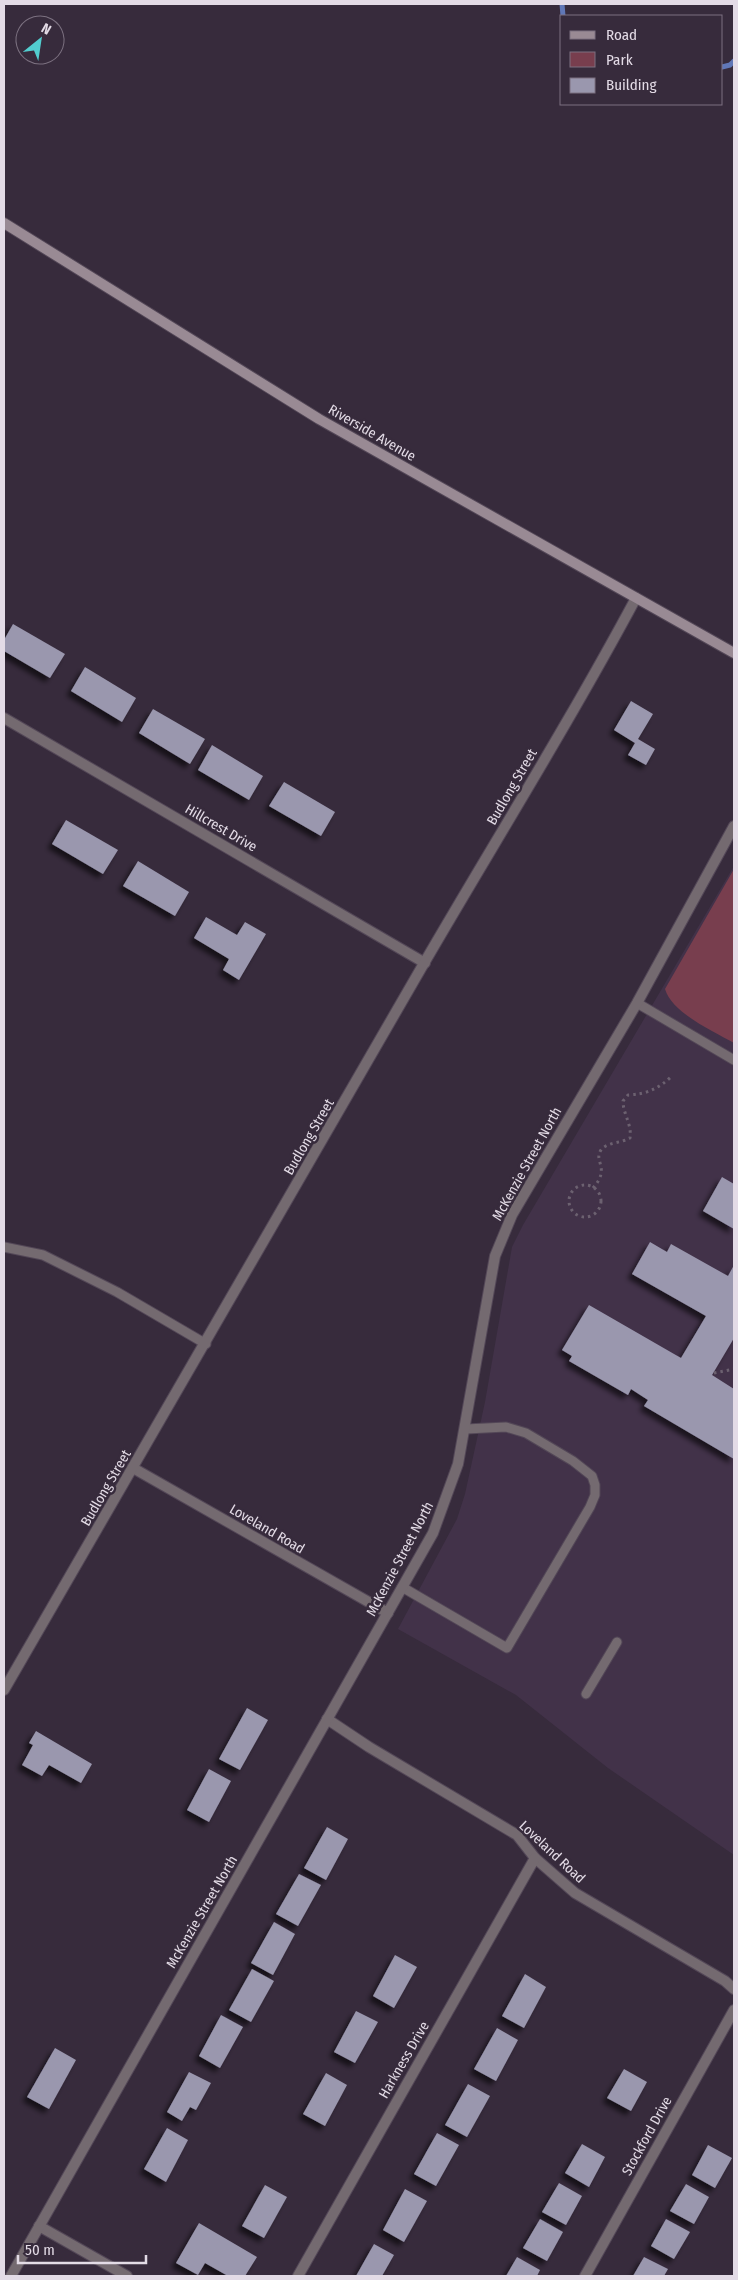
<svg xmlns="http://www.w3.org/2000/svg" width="738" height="2280" font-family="'Fira Sans Condensed',sans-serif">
<defs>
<filter id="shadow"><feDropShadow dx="-4.5" dy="4.5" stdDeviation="2.5" flood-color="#0009"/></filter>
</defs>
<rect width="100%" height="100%" fill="#372b3c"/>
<!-- built -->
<polygon fill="#423249" points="734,866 734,1855 608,1768 516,1695 398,1629 457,1519 465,1494 485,1402 512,1247 523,1225"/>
<!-- green -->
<path fill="#783e4e" d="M734,869V1043C713,1031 672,1013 665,989Z"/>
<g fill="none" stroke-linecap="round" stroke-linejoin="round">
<!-- stream -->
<g stroke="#6077b7" stroke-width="5">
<polyline points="562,4 563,16"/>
<polyline points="722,67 730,65 734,61"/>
</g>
</g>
<!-- building -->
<g fill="#9a97ae" filter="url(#shadow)">
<polygon points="13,624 65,654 50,678 4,651 4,640"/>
<polygon points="85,667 136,698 122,722 71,691"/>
<polygon points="631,701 653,714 638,739 655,749 646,765 628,755 635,743 614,730"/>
<polygon points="153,709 205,739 190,764 139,733"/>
<polygon points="212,745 263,776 249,800 198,770"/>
<polygon points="284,782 335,812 321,836 269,806"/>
<polygon points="66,820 118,850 103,874 52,844"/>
<polygon points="138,861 189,892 175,916 123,886"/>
<polygon points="206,917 237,935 245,922 266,934 239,980 223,970 229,959 194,938"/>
<polygon points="722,1177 734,1184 734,1229 703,1211"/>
<polygon points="650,1242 667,1252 671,1244 728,1276 734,1265 734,1338 712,1375 734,1389 734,1459 644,1406 648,1400 631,1389 628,1395 569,1361 572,1356 562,1350 589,1305 681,1358 706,1316 632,1274"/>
<polygon points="247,1708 268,1720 240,1770 219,1759"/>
<polygon points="36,1731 92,1764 81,1783 49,1765 42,1776 22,1765 33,1745 29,1743"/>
<polygon points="209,1769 231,1781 209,1822 187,1810"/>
<polygon points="327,1827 348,1839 326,1880 304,1868"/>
<polygon points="299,1874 321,1885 298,1926 276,1914"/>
<polygon points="274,1922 295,1934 273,1975 251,1963"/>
<polygon points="395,1955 417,1967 394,2008 373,1996"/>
<polygon points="252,1969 274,1981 251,2022 229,2010"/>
<polygon points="525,1974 546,1987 524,2028 502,2016"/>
<polygon points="356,2011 378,2022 355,2063 334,2052"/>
<polygon points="221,2015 243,2027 220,2068 199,2056"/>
<polygon points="497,2028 518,2040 496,2081 474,2069"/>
<polygon points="55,2048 76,2060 49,2109 27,2097"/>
<polygon points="624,2069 647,2082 631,2111 607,2098"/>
<polygon points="189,2072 211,2083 196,2110 190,2107 182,2121 167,2112"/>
<polygon points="326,2073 347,2085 325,2126 303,2114"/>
<polygon points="468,2084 490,2096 467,2137 445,2125"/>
<polygon points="167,2128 188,2140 166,2182 144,2169"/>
<polygon points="437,2133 459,2145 436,2186 414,2174"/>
<polygon points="582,2144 605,2157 589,2187 565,2173"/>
<polygon points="708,2145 732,2158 715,2188 692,2175"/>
<polygon points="559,2183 582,2196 566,2225 542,2212"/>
<polygon points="686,2184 709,2197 694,2224 670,2211"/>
<polygon points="265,2185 287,2197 264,2238 242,2226"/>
<polygon points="405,2189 427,2201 404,2242 383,2230"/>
<polygon points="540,2219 563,2232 547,2261 523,2248"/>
<polygon points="666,2219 690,2232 674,2259 651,2246"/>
<polygon points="199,2223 257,2257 245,2276 228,2276 205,2263 198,2275 176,2263"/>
<polygon points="374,2244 394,2255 382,2276 356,2276"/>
<polygon points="517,2257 540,2270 537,2276 506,2276"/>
<polygon points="644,2257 668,2269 664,2276 633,2276"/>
</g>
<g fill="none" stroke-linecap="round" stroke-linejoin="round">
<!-- lane casing -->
<g stroke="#534757" stroke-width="11">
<g id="lane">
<polyline points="637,1003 734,1060"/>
<polyline points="4,1247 43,1255 117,1292 206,1344"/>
<polyline points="402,1587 507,1648 590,1507 595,1495 595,1485 592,1476 573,1461 526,1433 506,1427 466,1429"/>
<polyline points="586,1694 617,1642"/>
</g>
</g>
<!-- street casing -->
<g stroke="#534757" stroke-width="12">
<g id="street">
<polyline points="4,718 425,963"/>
<polyline points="133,1468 388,1613"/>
<path d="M4,1690C145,1449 284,1207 423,965C494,843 569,723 636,598"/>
<polyline points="327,1719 369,1747 517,1835 535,1858 575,1893 725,1981 734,1989"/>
<polyline points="39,2226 127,2276"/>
<polyline points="11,2276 433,1533 458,1464 495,1256 512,1215 637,1003 734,826"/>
<polyline points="298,2276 535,1858"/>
<polyline points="585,2276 734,2010"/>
</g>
</g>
<!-- secondary casing -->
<g stroke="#534757" stroke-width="12">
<polyline id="secondary" points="4,223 319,419 734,653"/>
</g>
<!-- path -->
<g stroke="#6c6170" stroke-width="3" stroke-dasharray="2.5 4" stroke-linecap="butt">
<circle cx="585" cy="1201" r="16"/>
<path d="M593,1188C611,1168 593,1161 601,1150C607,1142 622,1143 630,1138C632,1124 623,1114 623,1101L628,1095C647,1094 658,1089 672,1076"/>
<polyline points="714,1373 734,1369"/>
</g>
<!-- lane -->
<use href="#lane" stroke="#746a70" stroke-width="9"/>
<!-- street -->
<use href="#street" stroke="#746a70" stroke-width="10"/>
<!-- secondary -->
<use href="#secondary" stroke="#998a94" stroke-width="10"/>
</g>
<g text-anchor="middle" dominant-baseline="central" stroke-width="5" stroke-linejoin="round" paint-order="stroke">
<!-- street labels -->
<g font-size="14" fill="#e3dbe6" stroke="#372b3c">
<text transform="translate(372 433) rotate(30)">Riverside Avenue</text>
<text transform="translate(512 787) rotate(-60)">Budlong Street</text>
<text transform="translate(221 828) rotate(30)">Hillcrest Drive</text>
<text transform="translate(309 1137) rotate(-60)">Budlong Street</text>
<text transform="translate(527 1164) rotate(-61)">McKenzie Street North</text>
<text transform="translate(106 1488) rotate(-60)">Budlong Street</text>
<text transform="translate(267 1529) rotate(30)">Loveland Road</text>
<text transform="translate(400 1559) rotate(-62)">McKenzie Street North</text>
<text transform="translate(552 1852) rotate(43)">Loveland Road</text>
<text transform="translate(202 1912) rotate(-60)">McKenzie Street North</text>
<text transform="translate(404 2060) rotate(-60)">Harkness Drive</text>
<text transform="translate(647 2136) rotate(-61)">Stockford Drive</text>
</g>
</g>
<!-- border -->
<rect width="738" height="2280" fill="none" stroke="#e3dbe6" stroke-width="10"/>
<!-- legend -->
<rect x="560" y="15" width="162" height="90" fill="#372b3c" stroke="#7c7180"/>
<rect x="570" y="31" width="25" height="8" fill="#998a94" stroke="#7c7180"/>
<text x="606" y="40" font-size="15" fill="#e3dbe6">Road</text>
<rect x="570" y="52" width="25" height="15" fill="#783e4e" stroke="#7c7180"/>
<text x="606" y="65" font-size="15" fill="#e3dbe6">Park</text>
<rect x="570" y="78" width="25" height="15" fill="#9a97ae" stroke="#7c7180"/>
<text x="606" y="90" font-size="15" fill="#e3dbe6">Building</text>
<!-- north arrow -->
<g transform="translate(40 40) rotate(30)"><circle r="24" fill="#372b3c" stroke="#7c7180"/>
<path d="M0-4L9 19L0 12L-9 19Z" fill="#52cdcf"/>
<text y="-8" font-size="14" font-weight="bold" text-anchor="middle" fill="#e3dbe6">N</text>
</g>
<!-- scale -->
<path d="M18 2255v8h128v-8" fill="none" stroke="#e3dbe6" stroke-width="2.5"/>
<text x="25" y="2255" font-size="15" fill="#e3dbe6" stroke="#372b3c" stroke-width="4" paint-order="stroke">50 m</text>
</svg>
